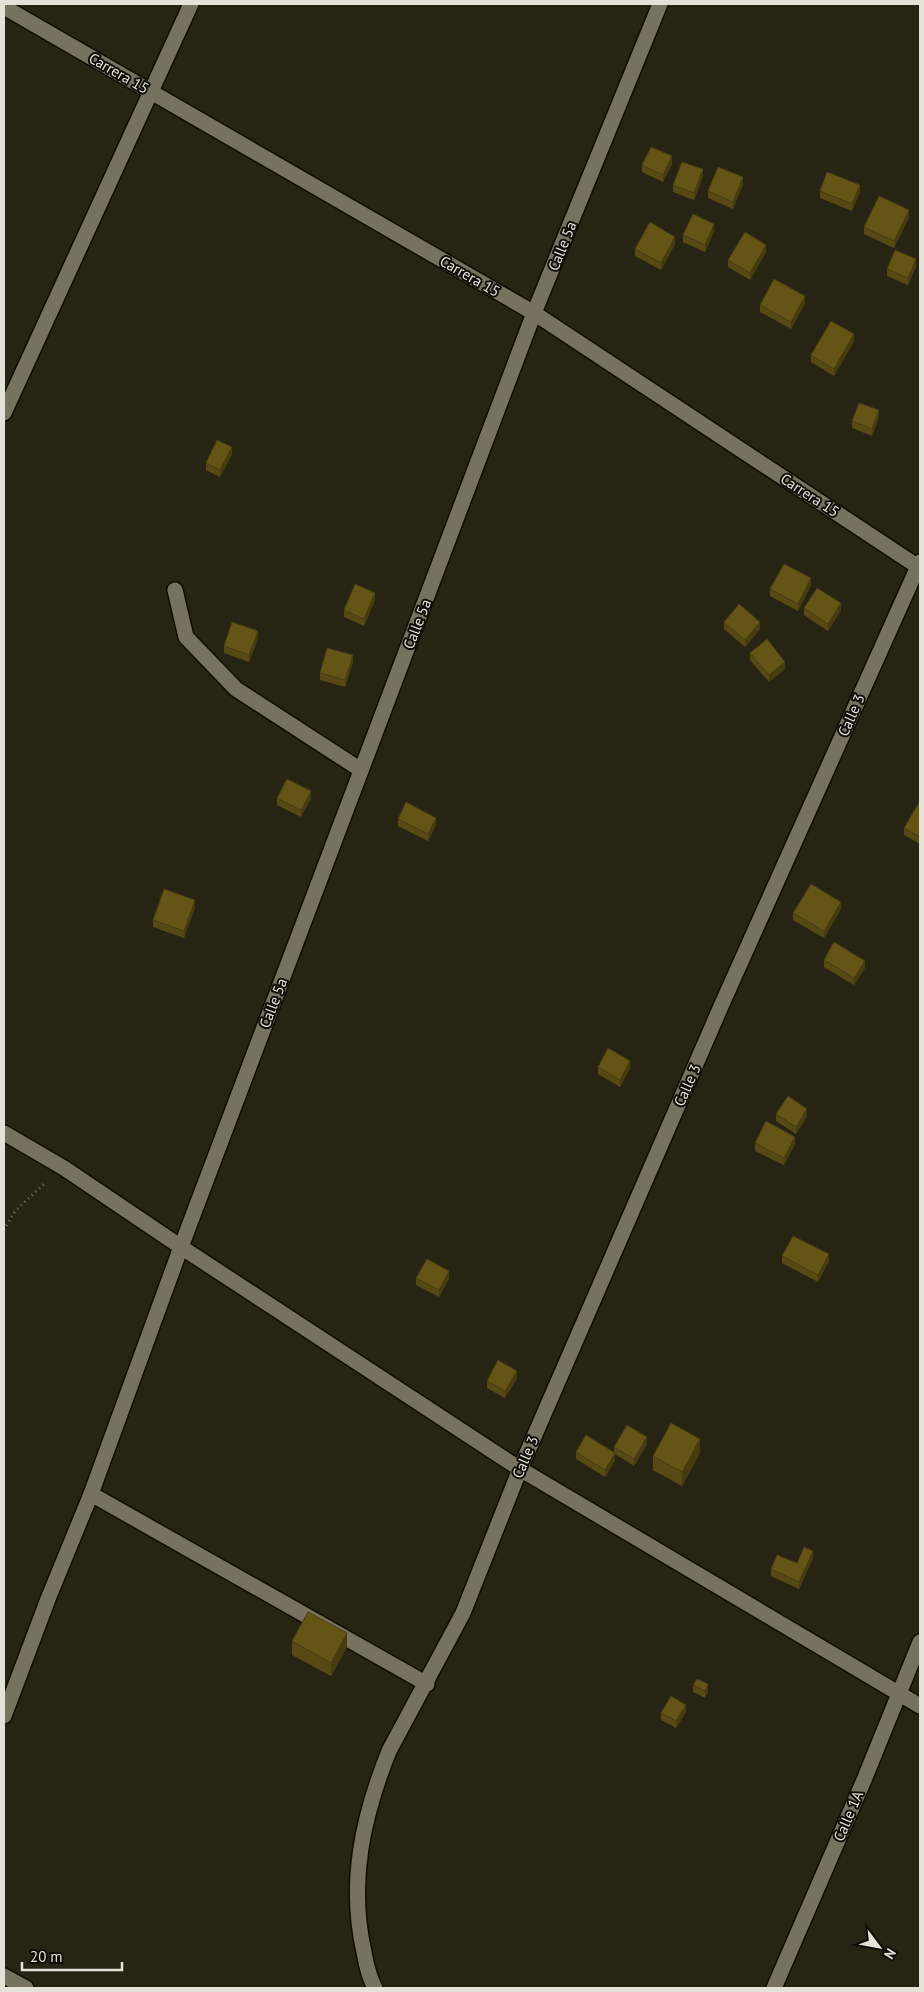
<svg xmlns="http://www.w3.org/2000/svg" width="924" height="1992" font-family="'PT Sans',sans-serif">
<rect width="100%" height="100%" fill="#282414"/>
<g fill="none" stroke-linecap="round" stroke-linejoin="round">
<!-- minor casing -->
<g stroke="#110d02" stroke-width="18">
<g id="minor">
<polyline points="4,7 534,313 920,568"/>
<polyline points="4,413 191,4"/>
<polyline points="175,590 186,637 236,689 361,770"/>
<polyline points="4,1133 64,1168 181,1247 520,1469 920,1706"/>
<polyline points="91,1494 427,1684"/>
<polyline points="4,1716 48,1599 91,1494 181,1247 534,313 660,4"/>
<polyline points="4,1976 26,1988"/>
<path d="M375,1988C369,1977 366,1964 364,1952C348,1882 363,1816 389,1751L463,1613L520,1469L722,1004L920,562"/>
<polyline points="774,1988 864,1780 920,1642"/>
</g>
</g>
<!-- path -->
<polyline stroke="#716e60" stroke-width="3" stroke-dasharray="1 4" stroke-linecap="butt" points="4,1230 15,1211 44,1184"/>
<!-- minor -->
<use href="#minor" stroke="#777260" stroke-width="15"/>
</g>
<!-- wall -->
<g fill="#564914">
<polygon points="672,164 663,182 642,172 642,165"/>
<polygon points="703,176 694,200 673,192 673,185"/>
<polygon points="743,184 733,209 708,198 708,191"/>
<polygon points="820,191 860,192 852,211 820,198"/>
<polygon points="909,217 894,248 864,234 864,227"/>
<polygon points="714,231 705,252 683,242 683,235"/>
<polygon points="675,244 661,270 635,256 635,249"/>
<polygon points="766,252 750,280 728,267 728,260"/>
<polygon points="916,266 908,285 887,276 887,269"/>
<polygon points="805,303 791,329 760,312 760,305"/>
<polygon points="854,341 834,376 811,362 811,355"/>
<polygon points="879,417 872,436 852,428 852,421"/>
<polygon points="232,454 220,477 206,470 206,463"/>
<polygon points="811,585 798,611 770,596 770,589"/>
<polygon points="375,600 364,626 344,617 344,610"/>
<polygon points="804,608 841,610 828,631 804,615"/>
<polygon points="724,622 760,629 745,647 724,629"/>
<polygon points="258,638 249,662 224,653 224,646"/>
<polygon points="750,653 785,669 769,682 750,660"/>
<polygon points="353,662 345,687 320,680 320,673"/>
<polygon points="277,798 311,798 301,817 277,805"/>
<polygon points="920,801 920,844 904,835 904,828"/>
<polygon points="398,819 436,825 428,841 398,826"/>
<polygon points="195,907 184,938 153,927 153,920"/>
<polygon points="841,909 824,938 793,920 793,913"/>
<polygon points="824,960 865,968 854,985 824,967"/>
<polygon points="598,1067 630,1068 620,1087 598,1074"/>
<polygon points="776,1114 807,1116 796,1134 776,1121"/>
<polygon points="755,1143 795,1144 784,1165 755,1151"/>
<polygon points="782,1256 829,1261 818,1282 782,1263"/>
<polygon points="416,1278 449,1278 439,1297 416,1285"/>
<polygon points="517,1378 505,1398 487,1388 487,1381"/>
<polygon points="647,1444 634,1466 615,1454 615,1460 605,1477 576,1459 576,1452 614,1452 614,1447"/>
<polygon points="700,1453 682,1486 653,1470 653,1456"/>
<polygon points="813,1558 799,1589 771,1576 771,1569 797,1563"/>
<polygon points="292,1641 347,1647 331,1676 292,1655"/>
<polygon points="693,1685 708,1691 705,1698 693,1692"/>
<polygon points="686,1712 676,1728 661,1720 661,1713"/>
</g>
<!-- shaded-wall -->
<g fill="#463c10">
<polygon points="672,156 672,164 663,182 663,175"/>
<polygon points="703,169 703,176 694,200 694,193"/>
<polygon points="743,177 743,184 733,209 733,202"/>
<polygon points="860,185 860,192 852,211 852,204"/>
<polygon points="909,210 909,217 894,248 894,241"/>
<polygon points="714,224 714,231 705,252 705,245"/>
<polygon points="675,237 675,244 661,270 661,263"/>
<polygon points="766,245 766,252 750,280 750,273"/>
<polygon points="916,259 916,266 908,285 908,278"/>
<polygon points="805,296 805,303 791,329 791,322"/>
<polygon points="854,334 854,341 834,376 834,369"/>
<polygon points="879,410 879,417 872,436 872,429"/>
<polygon points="232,447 232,454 220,477 220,470"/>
<polygon points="811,578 811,585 798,611 798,604"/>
<polygon points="375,593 375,600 364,626 364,619"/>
<polygon points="841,603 841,610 828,631 828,624"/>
<polygon points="760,622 760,629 745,647 745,640"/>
<polygon points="258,631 258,638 249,662 249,655"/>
<polygon points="353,655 353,662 345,687 345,680"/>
<polygon points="785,662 785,669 769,682 769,675"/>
<polygon points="311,791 311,798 301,817 301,810"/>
<polygon points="436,818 436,825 428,841 428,834"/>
<polygon points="195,900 195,907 184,938 184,931"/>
<polygon points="841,902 841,909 824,938 824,931"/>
<polygon points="865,961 865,968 854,985 854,978"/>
<polygon points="630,1061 630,1068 620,1087 620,1080"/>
<polygon points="807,1109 807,1116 796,1134 796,1127"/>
<polygon points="795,1137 795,1144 784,1165 784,1158"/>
<polygon points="829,1254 829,1261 818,1282 818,1275"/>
<polygon points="449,1271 449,1278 439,1297 439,1290"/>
<polygon points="517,1371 517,1378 505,1398 505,1391"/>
<polygon points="647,1437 647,1444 634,1466 634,1459"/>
<polygon points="700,1439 700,1453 682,1486 682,1472"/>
<polygon points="615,1453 615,1460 605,1477 605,1470"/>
<polygon points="813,1551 813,1558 799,1589 799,1582"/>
<polygon points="347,1633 347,1647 331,1676 331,1663"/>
<polygon points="708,1684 708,1691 705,1698 705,1691"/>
<polygon points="686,1705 686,1712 676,1728 676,1721"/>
</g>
<!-- building -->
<g fill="#645517" stroke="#463c10">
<polygon points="651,147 672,156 663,175 642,165"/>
<polygon points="682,162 703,169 694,193 673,185"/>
<polygon points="718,167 743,177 733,202 708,191"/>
<polygon points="827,172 860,185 852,204 820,191"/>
<polygon points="879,196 909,210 894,241 864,227"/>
<polygon points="693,214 714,224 705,245 683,235"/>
<polygon points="650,222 675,237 661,263 635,249"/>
<polygon points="745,232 766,245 750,273 728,260"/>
<polygon points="895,250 916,259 908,278 887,269"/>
<polygon points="774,279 805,296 791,322 760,305"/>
<polygon points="831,321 854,334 834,369 811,355"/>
<polygon points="859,403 879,410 872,429 852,421"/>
<polygon points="217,440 232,447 220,470 206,463"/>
<polygon points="784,564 811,578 798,604 770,589"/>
<polygon points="355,584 375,593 364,619 344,610"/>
<polygon points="817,588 841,603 828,624 804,608"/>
<polygon points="739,604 760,622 745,640 724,622"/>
<polygon points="232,622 258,631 249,655 224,646"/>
<polygon points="767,639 785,662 769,675 750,653"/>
<polygon points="327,648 353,655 345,680 320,673"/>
<polygon points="287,779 311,791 301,810 277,798"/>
<polygon points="920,801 920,837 904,828"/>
<polygon points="406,802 436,818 428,834 398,819"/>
<polygon points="811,884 841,902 824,931 793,913"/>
<polygon points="164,889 195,900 184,931 153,920"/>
<polygon points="834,942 865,961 854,978 824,960"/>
<polygon points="608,1048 630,1061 620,1080 598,1067"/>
<polygon points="788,1096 807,1109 796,1127 776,1114"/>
<polygon points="766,1121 795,1137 784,1158 755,1143"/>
<polygon points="793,1236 829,1254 818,1275 782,1256"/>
<polygon points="427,1259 449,1271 439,1290 416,1278"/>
<polygon points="498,1360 517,1371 505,1391 487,1381"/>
<polygon points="671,1423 700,1439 682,1472 653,1456"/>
<polygon points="627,1425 647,1437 634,1459 614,1447"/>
<polygon points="586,1435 615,1453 605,1470 576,1452"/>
<polygon points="804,1547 813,1551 799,1582 771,1569 777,1555 797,1563"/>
<polygon points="308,1612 347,1633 331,1663 292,1641"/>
<polygon points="697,1679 708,1684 705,1691 693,1685"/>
<polygon points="671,1696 686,1705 676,1721 661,1713"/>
</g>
<g text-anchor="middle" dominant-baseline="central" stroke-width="4" stroke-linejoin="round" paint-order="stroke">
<!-- street labels -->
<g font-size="15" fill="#e4e1d7" stroke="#0f0d07">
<text transform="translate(119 73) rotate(30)">Carrera 15</text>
<text transform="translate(562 246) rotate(-68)">Calle 5a</text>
<text transform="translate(470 276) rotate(30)">Carrera 15</text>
<text transform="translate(810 495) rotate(33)">Carrera 15</text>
<text transform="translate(417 624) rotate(-69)">Calle 5a</text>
<text transform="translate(851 715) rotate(-66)">Calle 3</text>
<text transform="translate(273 1003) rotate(-69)">Calle 5a</text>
<text transform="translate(687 1085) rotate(-66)">Calle 3</text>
<text transform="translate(525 1457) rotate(-67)">Calle 3</text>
<text transform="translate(848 1816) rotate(-67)">Calle 1A</text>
</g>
</g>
<!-- border -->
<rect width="924" height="1992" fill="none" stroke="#e4e1d7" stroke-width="10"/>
<!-- north arrow -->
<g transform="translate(879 1947) rotate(122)" stroke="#0f0d07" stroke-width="4" paint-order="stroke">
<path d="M0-4L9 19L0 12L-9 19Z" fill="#e4e1d7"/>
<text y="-8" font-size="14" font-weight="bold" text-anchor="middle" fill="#e4e1d7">N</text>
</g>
<!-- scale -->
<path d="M22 1962v8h100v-8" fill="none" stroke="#e4e1d7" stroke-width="2.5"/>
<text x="30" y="1962" font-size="15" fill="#e4e1d7" stroke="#0f0d07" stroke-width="4" paint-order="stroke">20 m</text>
</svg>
